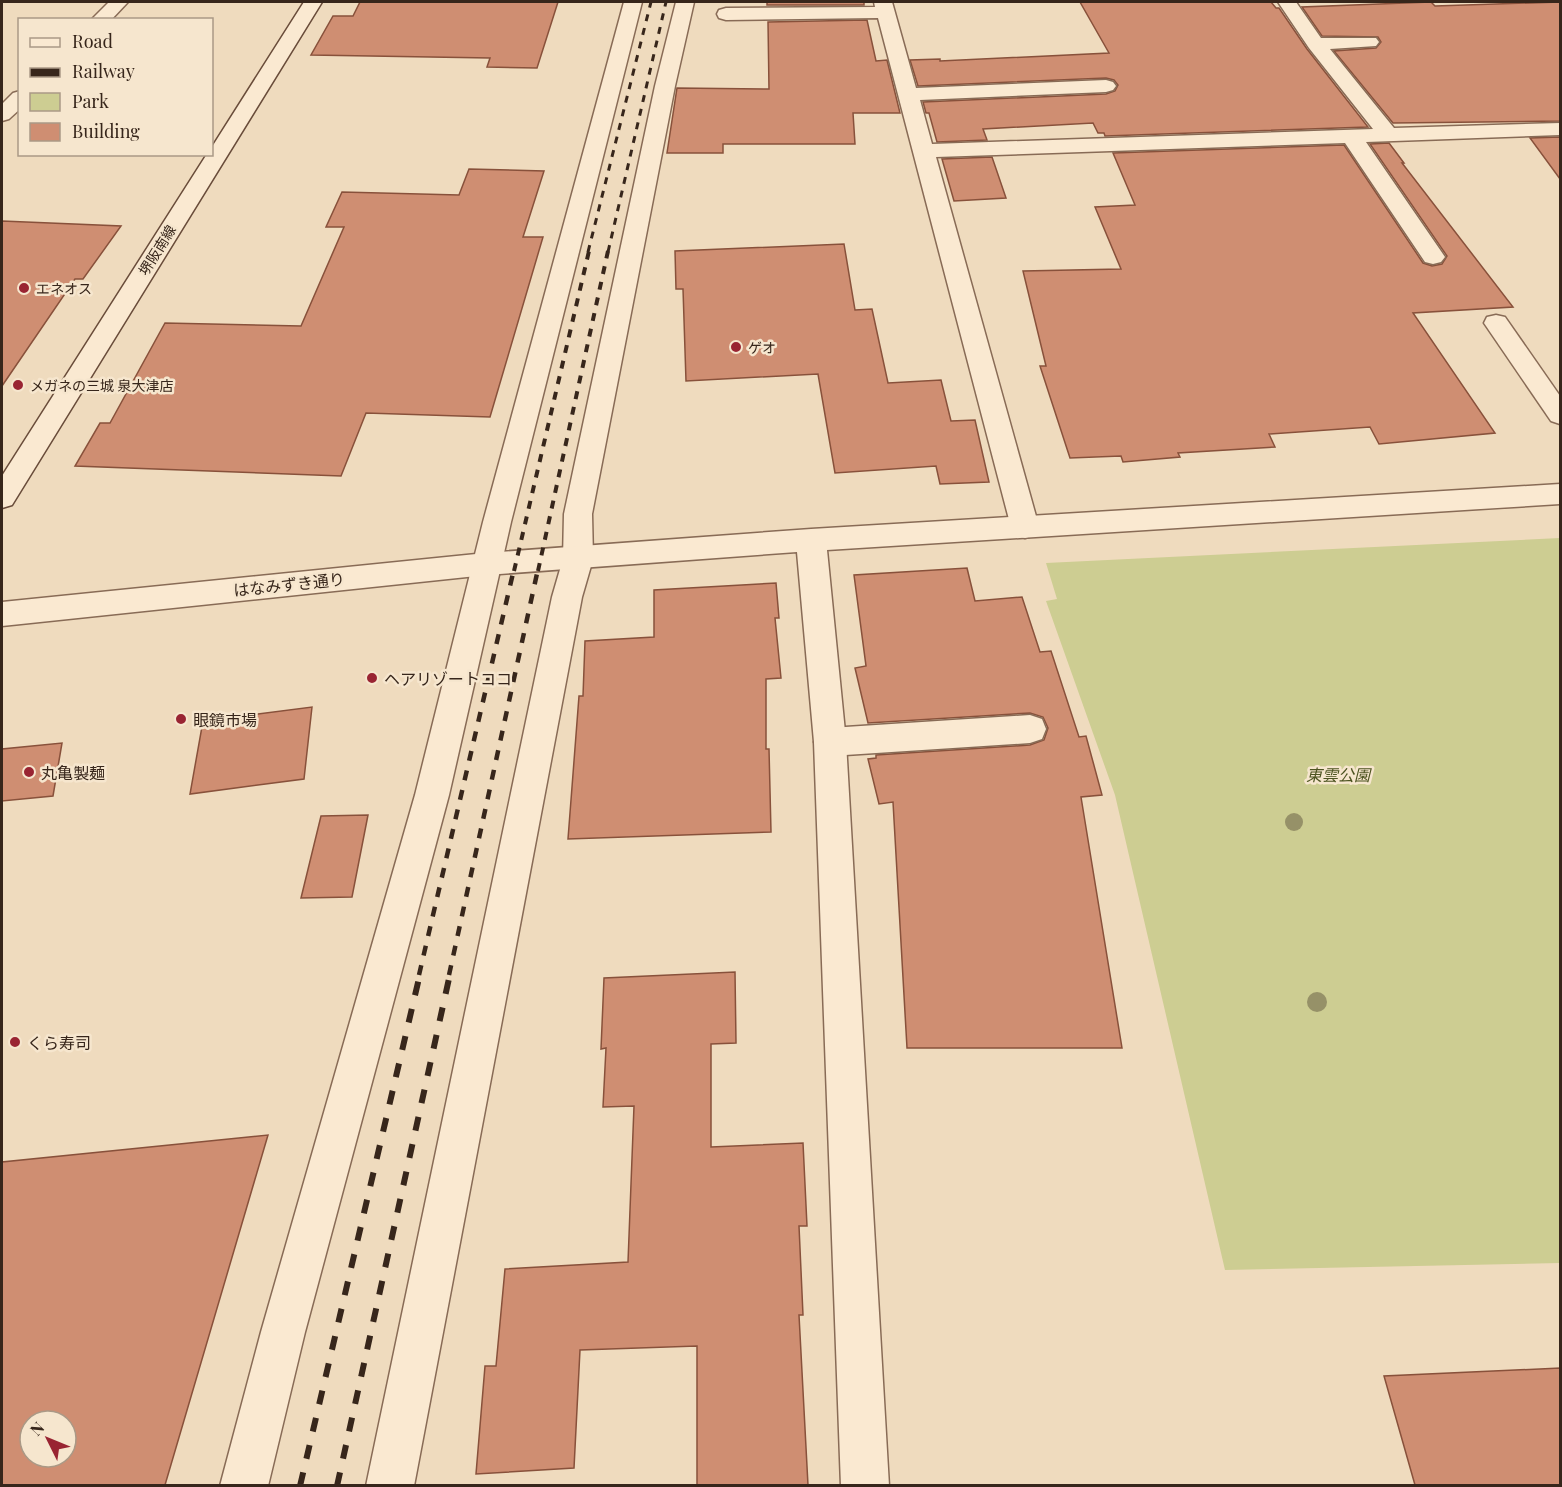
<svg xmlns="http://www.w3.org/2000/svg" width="1562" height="1487" font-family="'Playfair Display','Noto Sans JP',serif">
<rect width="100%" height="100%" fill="#efdbbe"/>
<!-- green -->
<polygon fill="#cdcd92" points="1560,538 1560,1263 1225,1270 1115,795 1046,601 1057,599 1046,563"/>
<!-- building -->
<g fill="#cf8e72" stroke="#88513b" stroke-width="1.5" fill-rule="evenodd">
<polygon points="360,2 558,2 537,68 487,67 490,58 311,55 333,16 353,16"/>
<rect x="767" y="2" width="97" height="3"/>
<polygon points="1080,2 1271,2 1276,8 1279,8 1307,49 1368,127 1105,136 1104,133 1098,133 1093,123 983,129 987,140 937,142 929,113 926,113 923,102 1106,94 1115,91 1118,85 1114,80 1106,78 918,86 910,60 940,59 940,61 1109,53"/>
<polygon points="1431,2 1435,6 1560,2 1560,121 1393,123 1334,51 1376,48 1381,42 1378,37 1322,36 1302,7"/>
<polygon points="867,20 876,61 887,60 900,113 853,113 855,144 723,144 723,153 667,153 677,88 769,89 768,22"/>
<polygon points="1560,137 1560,179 1530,138"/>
<polygon points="1389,143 1404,163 1402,163 1513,307 1413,313 1495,433 1379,444 1370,427 1269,434 1275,447 1178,453 1180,457 1123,462 1121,456 1070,458 1040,366 1046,366 1023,271 1121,269 1095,207 1135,205 1113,153 1344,145 1423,263 1432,266 1442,264 1447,256 1370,144"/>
<polygon points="992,157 1006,198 954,201 942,159"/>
<polygon points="469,169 544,171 523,237 543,237 490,417 366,413 341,476 75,466 100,423 110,423 165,323 301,326 344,227 326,227 342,192 459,195"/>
<polygon points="2,221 121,226 83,279 75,279 2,386"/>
<polygon points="844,244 855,310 872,309 888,383 941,380 951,421 975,420 989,482 940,484 936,466 835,473 818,374 686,381 683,289 676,289 675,251"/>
<polygon points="967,568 975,601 1022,597 1040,652 1051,651 1079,737 1086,736 1102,795 1081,797 1122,1048 907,1048 893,802 879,804 868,759 876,758 876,755 1030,745 1044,740 1048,728 1043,717 1030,713 868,723 855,668 866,666 854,575"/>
<polygon points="776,583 779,618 775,618 781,678 766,679 766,749 769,749 771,832 568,839 579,696 583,696 585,641 654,637 654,590"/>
<polygon points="312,707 304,779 190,794 203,721"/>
<polygon points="62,743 53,796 2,801 2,749"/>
<polygon points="368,815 352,897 301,898 321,816"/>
<polygon points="735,972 736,1043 711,1044 711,1147 803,1143 807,1226 799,1226 803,1315 799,1315 808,1485 697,1485 697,1346 580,1350 574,1468 476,1474 485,1366 496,1366 505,1269 628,1262 634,1106 603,1107 606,1048 601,1049 604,978"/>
<path d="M268,1135L165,1485H2V1162ZM30,1421H66V1457H30Z"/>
<polygon points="1560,1368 1560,1485 1415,1485 1384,1376"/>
</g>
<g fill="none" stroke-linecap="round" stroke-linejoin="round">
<!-- minor casing -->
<g stroke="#886b56" stroke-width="3">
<g id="minor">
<polygon points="109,2 128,2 111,20 91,20"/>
<polygon points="624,2 642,2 511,522 449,795 305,1332 268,1486 220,1486 261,1332 415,795 483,522"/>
<polygon points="676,2 694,2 675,86 592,514 593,559 582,597 414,1486 366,1486 552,597 563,559 564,514 655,86"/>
<polygon points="874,2 892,2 916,88 1106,80 1113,82 1116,86 1113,90 1106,92 920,100 932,144 1373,129 1309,48 1278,2 1296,2 1321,38 1376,38 1379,42 1376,46 1330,49 1394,128 1560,123 1560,135 1366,142 1445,257 1441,262 1433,264 1425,262 1345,143 936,157 1039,527 1035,535 1025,538 1015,535 1011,527 878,18 726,20 719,18 717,14 719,10 726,8 875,7"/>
<polygon points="20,91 20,109 9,119 2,121 2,104 13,93"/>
<polygon points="1496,315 1505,317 1560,396 1560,424 1551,421 1484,323 1487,317"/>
<polygon points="1030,715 1042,719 1046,729 1042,739 1030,743 830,756 818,752 814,742 818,732 830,728"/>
</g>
</g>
<!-- tertiary casing -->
<g stroke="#886b56" stroke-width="3">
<polygon id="tertiary" points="1560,484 1560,504 827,550 846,742 889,1486 841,1486 814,742 797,552 486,575 2,626 2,602 486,553 811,529"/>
</g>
<!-- secondary casing -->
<g stroke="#694c3a" stroke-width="3">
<polygon id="secondary" points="304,2 322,2 12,505 2,508 2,476 207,154 212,154 212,147"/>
</g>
<!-- minor -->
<use href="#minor" fill="#fae9d1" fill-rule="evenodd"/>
<!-- tertiary -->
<use href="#tertiary" fill="#fae9d1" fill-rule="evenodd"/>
<!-- secondary -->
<use href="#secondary" fill="#fae9d1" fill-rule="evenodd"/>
<!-- rail-far3 -->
<g stroke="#37261b" stroke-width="3" stroke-dasharray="7 7" stroke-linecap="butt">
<polyline points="588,252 651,2"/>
<polyline points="608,252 666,2"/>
</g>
<!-- rail-far2 -->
<g stroke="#37261b" stroke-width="4" stroke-dasharray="8 8" stroke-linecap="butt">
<polyline points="514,571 589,251"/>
<polyline points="538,571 608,251"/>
</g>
<!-- rail-far1 -->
<g stroke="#37261b" stroke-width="4.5" stroke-dasharray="10 10" stroke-linecap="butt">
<polyline points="419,975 514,569"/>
<polyline points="449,975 538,569"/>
</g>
<!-- rail -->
<g stroke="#37261b" stroke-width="6" stroke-dasharray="14 14" stroke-linecap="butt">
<polyline points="300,1486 420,974"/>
<polyline points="337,1486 450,974"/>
</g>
</g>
<!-- trees -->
<g fill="#969168">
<circle cx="1294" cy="822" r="9"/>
<circle cx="1317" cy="1002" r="10"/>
</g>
<!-- markers -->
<g fill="#992432" stroke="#f6e6ce" stroke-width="2">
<circle cx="24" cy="288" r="6"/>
<circle cx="736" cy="347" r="6"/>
<circle cx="18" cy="385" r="6"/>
<circle cx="372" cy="678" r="6"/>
<circle cx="181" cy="719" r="6"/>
<circle cx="29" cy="772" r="6"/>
<circle cx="15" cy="1042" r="6"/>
</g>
<g text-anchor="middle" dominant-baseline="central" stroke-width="5" stroke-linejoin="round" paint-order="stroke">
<!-- far-street labels -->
<g font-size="14" fill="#37261b" stroke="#f6e6ce">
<text transform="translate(157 250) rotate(-58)">堺阪南線</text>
</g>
<!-- far-poi labels -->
<g font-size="14" fill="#37261b" stroke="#f6e6ce" text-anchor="start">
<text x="36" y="288">エネオス</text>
<text x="748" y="347">ゲオ</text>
<text x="30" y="385">メガネの三城 泉大津店</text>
</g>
<!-- street labels -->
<g font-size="16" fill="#37261b" stroke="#f6e6ce">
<text transform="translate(289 584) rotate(-6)">はなみずき通り</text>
</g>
<!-- poi labels -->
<g font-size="16" fill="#37261b" stroke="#f6e6ce" text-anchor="start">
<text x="384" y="678">ヘアリゾートココ</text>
<text x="193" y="719">眼鏡市場</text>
<text x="41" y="772">丸亀製麺</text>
<text x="27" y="1042">くら寿司</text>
</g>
<!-- park labels -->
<g font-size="16" font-style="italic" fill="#4d5421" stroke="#f6e6ce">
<text x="1338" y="774">東雲公園</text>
</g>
</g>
<!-- border -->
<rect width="1562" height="1487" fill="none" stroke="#37261b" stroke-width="6"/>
<!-- legend -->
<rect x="18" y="18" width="195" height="138" fill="#f6e6ce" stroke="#aa9986" stroke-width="1.5"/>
<rect x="30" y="38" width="30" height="9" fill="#fae9d1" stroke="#aa9986" stroke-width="1.5"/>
<text x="72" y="48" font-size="18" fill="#37261b">Road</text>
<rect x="30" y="68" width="30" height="9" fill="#37261b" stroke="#aa9986" stroke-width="1.5"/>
<text x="72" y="78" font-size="18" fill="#37261b">Railway</text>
<rect x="30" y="93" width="30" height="18" fill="#cdcd92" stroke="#aa9986" stroke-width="1.5"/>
<text x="72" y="108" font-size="18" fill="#37261b">Park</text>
<rect x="30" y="123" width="30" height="18" fill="#cf8e72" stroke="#aa9986" stroke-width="1.5"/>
<text x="72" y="138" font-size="18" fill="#37261b">Building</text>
<!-- north arrow -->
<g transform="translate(48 1439) rotate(313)"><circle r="28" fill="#f6e6ce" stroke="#aa9986" stroke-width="1.5"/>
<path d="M0-4.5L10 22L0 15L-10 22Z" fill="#992432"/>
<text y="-9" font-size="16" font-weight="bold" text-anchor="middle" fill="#37261b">N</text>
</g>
</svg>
